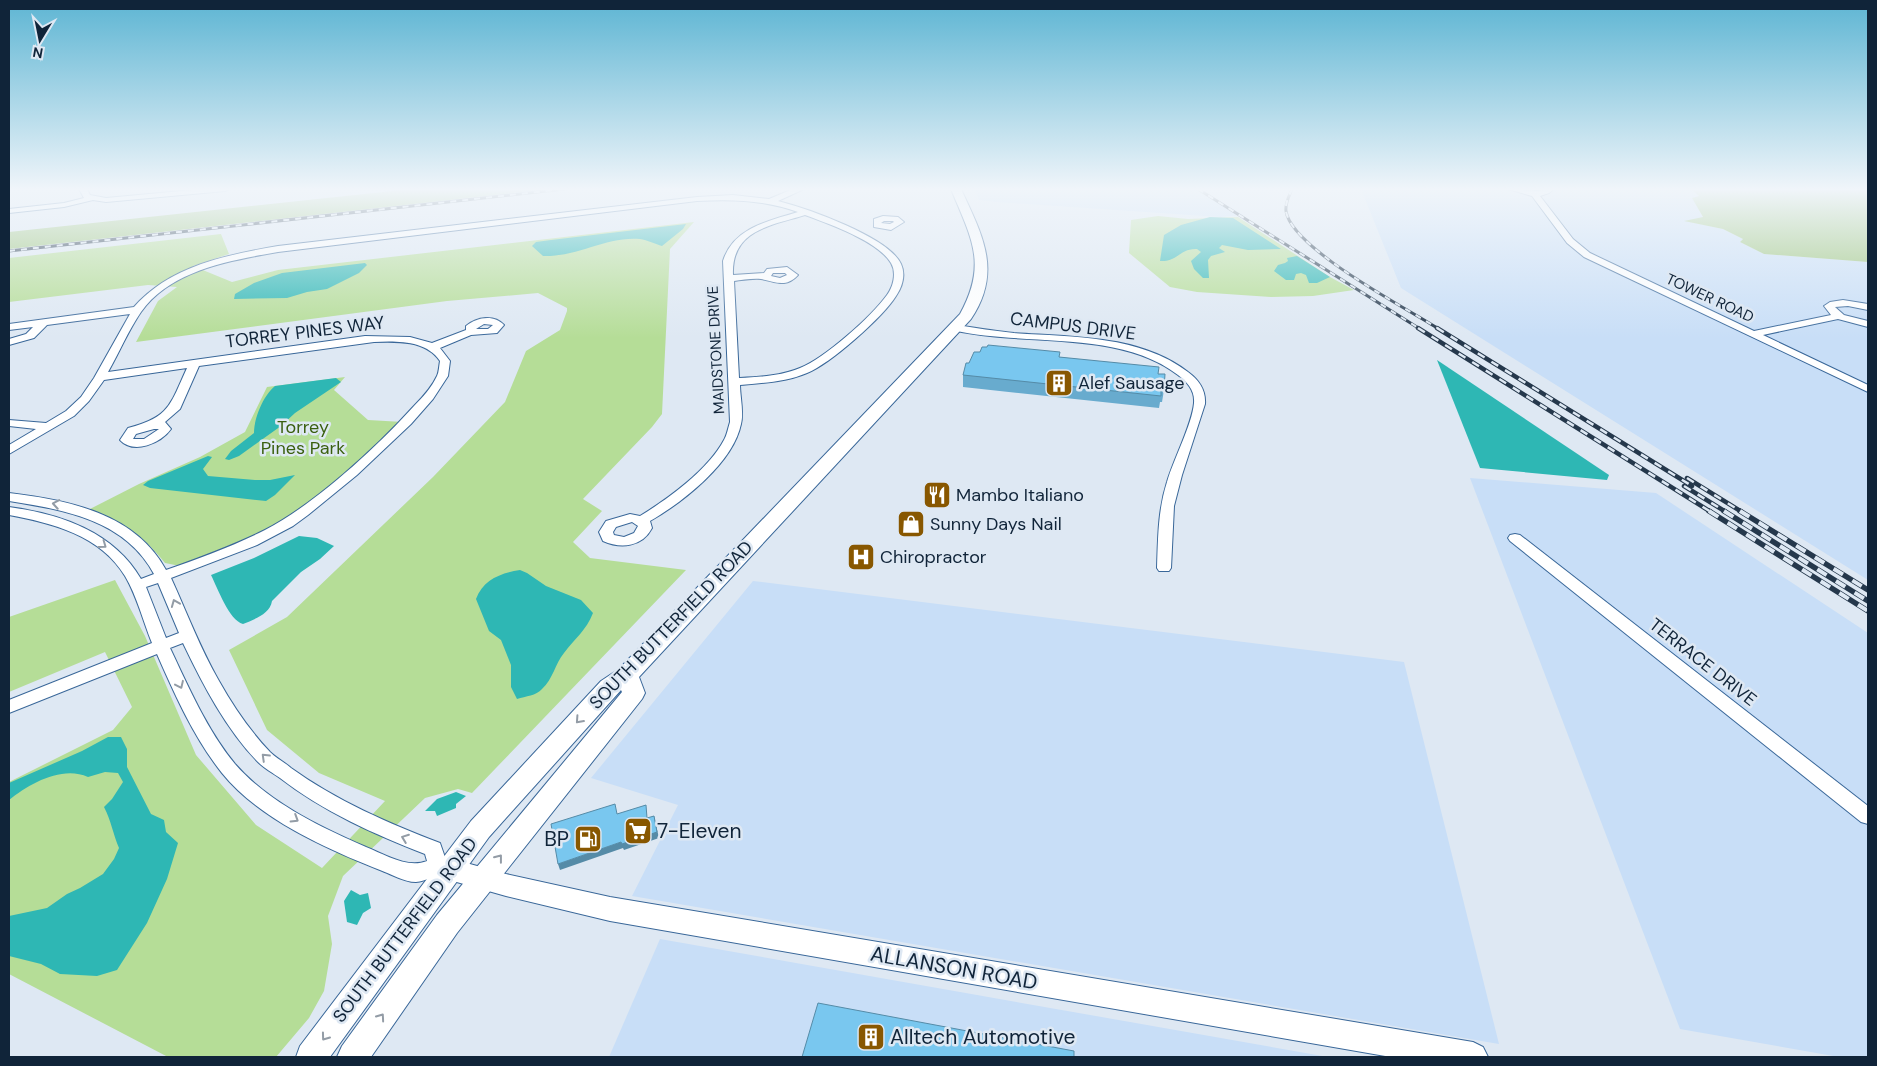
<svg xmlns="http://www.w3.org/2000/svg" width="1877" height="1066" font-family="'DM Sans',sans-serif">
<rect width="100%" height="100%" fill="#dee8f3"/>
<!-- built -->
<g fill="#c8def7">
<polygon points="974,189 1186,189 1189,190 1200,189 1243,215 1220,217 997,202 979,200"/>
<polygon points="1361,189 1691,189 1700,197 1693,198 1703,218 1686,221 1723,229 1743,239 1740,242 1764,254 1868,262 1868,580 1401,288"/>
<polygon points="1470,478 1656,493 1868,633 1868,1057 1839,1057 1680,1029"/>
<polygon points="753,581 1404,662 1499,1044 632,896 678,805 591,778"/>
<polygon points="660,939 1328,1057 609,1057"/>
</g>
<!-- green -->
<g fill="#b5dd97">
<polygon points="1158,216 1188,219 1238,217 1330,277 1354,290 1313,296 1271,297 1197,292 1170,287 1129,253 1131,220"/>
<polygon points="694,222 670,249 662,414 652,427 583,499 602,511 573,542 590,558 686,570 472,793 458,789 425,798 343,876 328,916 332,944 324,991 309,1018 276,1057 168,1057 9,974 9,782 113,730 132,707 105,652 9,692 9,617 115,580 145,636 196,755 256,825 322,868 385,801 319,773 267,730 229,650 287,617 433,477 505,402 526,351 560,330 567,311 567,308 538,293 447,301 136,342 158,301 177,287 148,285 9,302 9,258 221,234 229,254 193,266 232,282 278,270"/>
<path d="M345,377L334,390L368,420L403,422L307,506L286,521L214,554L180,566L165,563C139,531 125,526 88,510L139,484L200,457L245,432L267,387Z"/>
</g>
<!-- forest -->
<g fill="#99c377">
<polygon points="411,189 547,189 9,249 9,232"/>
<polygon points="1691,189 1868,189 1868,262 1764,254 1740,242 1743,239 1723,229 1684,221 1703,217 1692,198 1699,196"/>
</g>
<!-- water -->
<g fill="#2eb7b4">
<path d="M1210,217L1233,218L1281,249L1248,250L1222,245L1219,248L1225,252L1211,256L1208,260L1209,278H1203L1194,269L1191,261L1201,252L1197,249C1180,248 1178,262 1160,261L1164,235L1181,225Z"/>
<path d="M686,224L683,229L662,246C656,244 647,240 640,239C607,236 578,257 543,256L532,246L536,242L551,240Z"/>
<polygon points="1297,256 1330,277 1317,283 1309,283 1306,275 1301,273 1296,274 1294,280 1286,280 1274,271 1278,265 1285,263 1288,261 1287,258"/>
<polygon points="365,263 367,265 359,273 327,289 307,292 287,298 234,299 235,294 254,283 282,273"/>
<polygon points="1437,360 1609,475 1607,480 1480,468"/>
<path d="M336,378L341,382L295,413L281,426L239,456L229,460L225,459L231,451L254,433C254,418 263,396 275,386Z"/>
<polygon points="208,456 212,457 203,469 208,476 255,480 270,480 295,475 275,495 266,501 150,488 143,485 148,481"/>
<path d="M299,536L317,538L334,546L320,559L301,572L272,601C270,614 255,619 243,624C229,620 218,589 211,575L254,558Z"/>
<path d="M520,570L527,573L546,586L581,600L593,613C586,631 575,638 564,653C555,664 553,679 542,689C536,696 526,696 517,699L511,687V665L501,640L489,631L476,599C483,580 500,573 520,570Z"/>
<path d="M108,737H121L127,749V767L151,814L164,820L166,832L178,843L167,879L147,923L117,970L97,976L60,974L41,964L9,956V916L47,908L67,894L80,888L103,874L114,859L119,848C113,834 111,820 104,807L112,799L123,782L118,773L105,772L88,777C62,765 29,784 9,800V783L82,751Z"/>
<polygon points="456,792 466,796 456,804 456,808 437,816 435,811 425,811 437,799"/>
<polygon points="351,890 360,895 368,893 371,908 363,913 357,925 347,922 344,901"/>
</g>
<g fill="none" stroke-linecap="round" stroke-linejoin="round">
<!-- minor casing -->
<g stroke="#396799" stroke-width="2">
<g id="minor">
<polygon points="79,189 87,189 90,195 106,198 203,189 229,189 225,191 106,202 93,200 64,207 9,213 9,209 64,203 84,198"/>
<path d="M793,189H804L778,201C806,208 889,237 901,264C906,275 902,287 896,296C883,317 830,364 807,373C786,382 762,383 740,385C740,397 744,412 741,424C733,463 683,502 650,521L652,528C642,547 621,549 603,541L599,532L606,521L630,514L640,516C668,499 708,470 724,440C727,435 728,428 730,422L723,261C733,228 768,221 798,212C764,200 732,199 697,201L278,252C232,260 170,270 141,312C128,331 119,353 108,372L365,336L410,337L432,343L466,330V326C477,317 494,314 504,325L497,333L471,335L440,348L450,361L448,376L433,399L411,424L357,475L308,515L293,526L257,545L171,578C187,613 200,648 219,681C233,706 250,731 270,752C276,758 284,762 291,768C337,801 388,823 440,843L448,866L445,872C436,875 426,881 416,882C404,882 391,874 380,870C327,849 259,819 222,773C194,738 175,695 157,654L9,713V700L152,643C143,621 137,596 125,576C100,535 52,523 9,515V507C60,514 113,531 141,579L154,574C125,520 65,510 9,501V493C68,500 135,513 166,570C200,558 233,546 265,530C315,504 376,448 414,406C422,398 432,387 437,376C439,372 439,366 440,361C426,340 396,341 374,342L199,366L180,409L165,422L171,429C161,443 134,455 120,440L128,428C170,417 170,405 187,368L104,380L89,401L74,416L9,454V445L36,429L9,426V420L46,423L66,411L81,397L94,378L130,314L47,325L34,338L9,345V339L26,334L33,327L9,330V324L134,307C170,266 226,255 278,246L697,197L733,195L769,199ZM805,215C829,224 878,241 891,263C897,273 893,287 887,295C871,317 825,358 800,368C781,376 759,377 739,378L734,281C742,280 753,278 761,279C775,281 785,289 798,275L787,267L767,269L764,273L733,275C731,230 770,226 805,215ZM773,273H785L787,275L780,278L771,276ZM484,324L493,325L488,329H476ZM154,429H159L144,439H133L136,434ZM632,522L638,526L634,533L624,537L614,535L613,532L616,527ZM158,583L179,633L166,638L146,587ZM183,643C203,685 226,729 258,762C265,769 273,773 280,778C324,812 374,834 425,854L427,861C407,869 384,854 366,847C320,827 268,802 235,764C207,730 189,688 170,648Z"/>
<polygon points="1508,189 1537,191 1554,189 1549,193 1540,196 1573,239 1590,253 1754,331 1831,315 1824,306 1830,302 1843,300 1868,304 1868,310 1848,306 1835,307 1844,315 1868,321 1868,327 1838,319 1763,335 1868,385 1868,392 1584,257 1567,243 1532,196"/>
<path d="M883,216L898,217L904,222L891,230L874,227V219ZM884,221H893L894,222L890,224L881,223Z"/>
<path d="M957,325C976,328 995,331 1014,333C1072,337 1140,335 1188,372C1199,380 1206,390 1205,404L1182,475L1174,506L1171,568L1169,571H1159L1157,568C1158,538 1158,510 1167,482C1174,458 1192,425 1194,403C1195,390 1187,382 1178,375C1119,329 1023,347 953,330L952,328Z"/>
<polygon points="1515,534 1520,535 1868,806 1868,824 1861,822 1510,541 1508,538 1510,535"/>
</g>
</g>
<!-- tertiary casing -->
<g stroke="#396799" stroke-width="2">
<polygon id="tertiary" points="441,856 506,874 610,897 1473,1042 1483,1047 1488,1057 1391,1057 610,921 506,896 432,875 429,867 432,859"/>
</g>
<!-- secondary casing -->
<g stroke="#396799" stroke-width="2">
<path id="secondary" d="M951,189H961C982,235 1003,271 971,319L639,677L645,693L642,699L457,933L371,1057H337L342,1046L437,915L622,692L621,690L489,837L330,1057H296L300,1046L471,821L601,681L619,669L960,314C988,263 971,238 951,189Z"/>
</g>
<!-- minor -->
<use href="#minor" fill="#fff" fill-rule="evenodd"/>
<!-- tertiary -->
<use href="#tertiary" fill="#fff" fill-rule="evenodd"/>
<!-- secondary -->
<use href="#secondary" fill="#fff" fill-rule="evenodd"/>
<!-- rail-far2 casing -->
<g stroke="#25384c" stroke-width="3">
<g id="rail-far2">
<polyline points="1198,189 1420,329"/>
<path d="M1292,189C1289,196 1285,203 1286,211C1291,248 1406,308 1439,329"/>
<polyline points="9,251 564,189"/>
</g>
</g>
<!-- rail-far1 casing -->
<g stroke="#25384c" stroke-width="4.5">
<g id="rail-far1">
<polyline points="1418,328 1711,512"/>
<polyline points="1437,328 1692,486"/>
<polyline points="1687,478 1742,512"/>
<polyline points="1684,486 1726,512"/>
</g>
</g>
<!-- rail casing -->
<g stroke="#25384c" stroke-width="5.5">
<g id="rail">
<polyline points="1709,511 1868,611"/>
<polyline points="1724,511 1868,601"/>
<polyline points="1740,511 1868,590"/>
</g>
</g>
<!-- rail-far2 -->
<use href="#rail-far2" stroke="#dee8f3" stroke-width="2" stroke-dasharray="6" stroke-linecap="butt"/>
<!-- rail-far1 -->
<use href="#rail-far1" stroke="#dee8f3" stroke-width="2.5" stroke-dasharray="8" stroke-linecap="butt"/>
<!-- rail -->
<use href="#rail" stroke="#dee8f3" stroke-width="4" stroke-dasharray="11" stroke-linecap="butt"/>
</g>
<!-- wall -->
<polygon fill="#68abce" points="980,352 1060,357 1158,374 1164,390 1162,402 1160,402 1159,408 963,387 963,375 969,363"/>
<!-- shaded-wall -->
<polygon fill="#558ba7" points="654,816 659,838 624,850 623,848 560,870 558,864 621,842"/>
<!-- building -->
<g fill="#79c7ef" stroke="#558ba7">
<polygon points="988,345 1060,352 1059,357 1159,367 1158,374 1165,374 1164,390 1161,390 1161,396 963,375 966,363 969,363 974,352 980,352 982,347 987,347"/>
<polygon points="615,804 617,814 646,805 647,818 654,816 657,832 622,844 621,842 558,864 551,824"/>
<polygon points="818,1003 1074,1051 1074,1057 802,1057"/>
</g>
<!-- one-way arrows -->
<defs><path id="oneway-chevron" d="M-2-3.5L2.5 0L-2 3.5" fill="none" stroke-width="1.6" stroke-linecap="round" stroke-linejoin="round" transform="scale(1.25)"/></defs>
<g stroke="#939ca6">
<use href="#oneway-chevron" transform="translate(56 504) rotate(-170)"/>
<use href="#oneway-chevron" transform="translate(103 545) rotate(36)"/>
<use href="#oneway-chevron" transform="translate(175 603) rotate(-112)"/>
<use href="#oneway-chevron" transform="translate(180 685) rotate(65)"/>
<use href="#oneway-chevron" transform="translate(579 720) rotate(132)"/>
<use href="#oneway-chevron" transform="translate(265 757) rotate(-136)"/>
<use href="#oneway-chevron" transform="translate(295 819) rotate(32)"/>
<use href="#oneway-chevron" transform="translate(405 838) rotate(-159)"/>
<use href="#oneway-chevron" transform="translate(499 858) rotate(-52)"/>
<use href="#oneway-chevron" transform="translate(381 1017) rotate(-55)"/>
<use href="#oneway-chevron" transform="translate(325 1037) rotate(126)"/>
</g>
<!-- sky -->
<linearGradient id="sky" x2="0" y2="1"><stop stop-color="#5db5d3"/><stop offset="0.56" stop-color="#f0f5fa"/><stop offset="1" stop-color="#f0f5fa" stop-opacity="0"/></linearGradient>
<rect width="1877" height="338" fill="url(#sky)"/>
<!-- icons -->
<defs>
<g id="building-square" transform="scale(1.4375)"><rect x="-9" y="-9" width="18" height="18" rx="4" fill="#885700" stroke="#dee8f3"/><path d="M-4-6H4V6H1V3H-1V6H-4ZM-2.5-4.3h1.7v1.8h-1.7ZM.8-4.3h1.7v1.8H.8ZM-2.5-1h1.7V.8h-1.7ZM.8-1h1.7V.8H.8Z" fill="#fff"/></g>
<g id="restaurant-square" transform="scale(1.4375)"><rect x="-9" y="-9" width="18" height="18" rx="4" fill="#885700" stroke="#dee8f3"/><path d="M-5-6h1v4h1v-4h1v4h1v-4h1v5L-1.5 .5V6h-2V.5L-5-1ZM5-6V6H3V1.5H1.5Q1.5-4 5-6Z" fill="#fff"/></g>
<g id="shop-square" transform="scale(1.4375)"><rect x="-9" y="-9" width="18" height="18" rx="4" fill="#885700" stroke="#dee8f3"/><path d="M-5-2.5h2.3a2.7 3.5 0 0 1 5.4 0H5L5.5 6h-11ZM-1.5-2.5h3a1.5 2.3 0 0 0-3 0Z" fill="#fff"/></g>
<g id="hospital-square" transform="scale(1.4375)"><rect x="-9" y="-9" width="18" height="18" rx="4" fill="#885700" stroke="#dee8f3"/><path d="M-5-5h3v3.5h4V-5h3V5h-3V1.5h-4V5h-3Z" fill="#fff"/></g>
<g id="supermarket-square" transform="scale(1.4375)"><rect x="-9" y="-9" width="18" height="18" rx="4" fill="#885700" stroke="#dee8f3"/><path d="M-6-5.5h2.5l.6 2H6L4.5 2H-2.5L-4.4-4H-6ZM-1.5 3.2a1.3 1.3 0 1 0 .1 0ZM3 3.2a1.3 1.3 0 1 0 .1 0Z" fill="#fff"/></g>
<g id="fuel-square" transform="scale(1.4375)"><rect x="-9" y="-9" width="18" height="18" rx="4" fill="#885700" stroke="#dee8f3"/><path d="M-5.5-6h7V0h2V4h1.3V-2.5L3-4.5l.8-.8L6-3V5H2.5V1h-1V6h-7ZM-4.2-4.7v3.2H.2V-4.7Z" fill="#fff"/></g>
</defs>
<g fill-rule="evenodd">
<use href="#building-square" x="1059" y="383"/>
<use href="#restaurant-square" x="937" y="495"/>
<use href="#shop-square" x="911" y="524"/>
<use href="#hospital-square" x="861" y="557"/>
<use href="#supermarket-square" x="638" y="831"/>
<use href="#fuel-square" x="588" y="839"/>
<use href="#building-square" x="871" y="1037"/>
</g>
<g text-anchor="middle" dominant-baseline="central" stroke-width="5" stroke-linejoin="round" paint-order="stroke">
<!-- far-street labels -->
<g font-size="15" fill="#102439" stroke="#dee8f3">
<text transform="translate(1710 298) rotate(25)">TOWER ROAD</text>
<text transform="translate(716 350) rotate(-93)">MAIDSTONE DRIVE</text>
</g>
<!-- street labels -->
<g font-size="18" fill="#102439" stroke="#dee8f3">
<text transform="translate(1073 326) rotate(7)">CAMPUS DRIVE</text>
<text transform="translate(305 332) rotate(-7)">TORREY PINES WAY</text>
<text transform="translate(671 625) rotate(-46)">SOUTH BUTTERFIELD ROAD</text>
<text transform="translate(1703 662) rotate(38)">TERRACE DRIVE</text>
<text transform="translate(405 930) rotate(-53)">SOUTH BUTTERFIELD ROAD</text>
</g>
<!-- poi labels -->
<g font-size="18" fill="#102439" stroke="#dee8f3" text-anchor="start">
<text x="1078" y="383">Alef Sausage</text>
<text x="956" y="495">Mambo Italiano</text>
<text x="930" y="524">Sunny Days Nail</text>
<text x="880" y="557">Chiropractor</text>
</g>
<!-- park labels -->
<g font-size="18" fill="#3a5f0f" stroke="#dee8f3">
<text x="303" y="427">Torrey<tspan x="303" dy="21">Pines Park</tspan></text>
</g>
<!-- near-poi labels -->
<g font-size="21" fill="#102439" stroke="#dee8f3" text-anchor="start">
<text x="657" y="831">7-Eleven</text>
<text x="569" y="839" text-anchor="end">BP</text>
<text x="890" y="1037">Alltech Automotive</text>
</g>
<!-- near-street labels -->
<g font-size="21" fill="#102439" stroke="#dee8f3">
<text transform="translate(954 968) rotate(10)">ALLANSON ROAD</text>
</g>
</g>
<!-- border -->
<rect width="1877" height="1066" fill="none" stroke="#102439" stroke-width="20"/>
<!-- north arrow -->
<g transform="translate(40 40) rotate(190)" stroke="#dee8f3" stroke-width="4" paint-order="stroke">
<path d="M0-4L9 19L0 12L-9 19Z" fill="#102439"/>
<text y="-8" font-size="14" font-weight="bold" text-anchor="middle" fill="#102439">N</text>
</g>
</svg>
